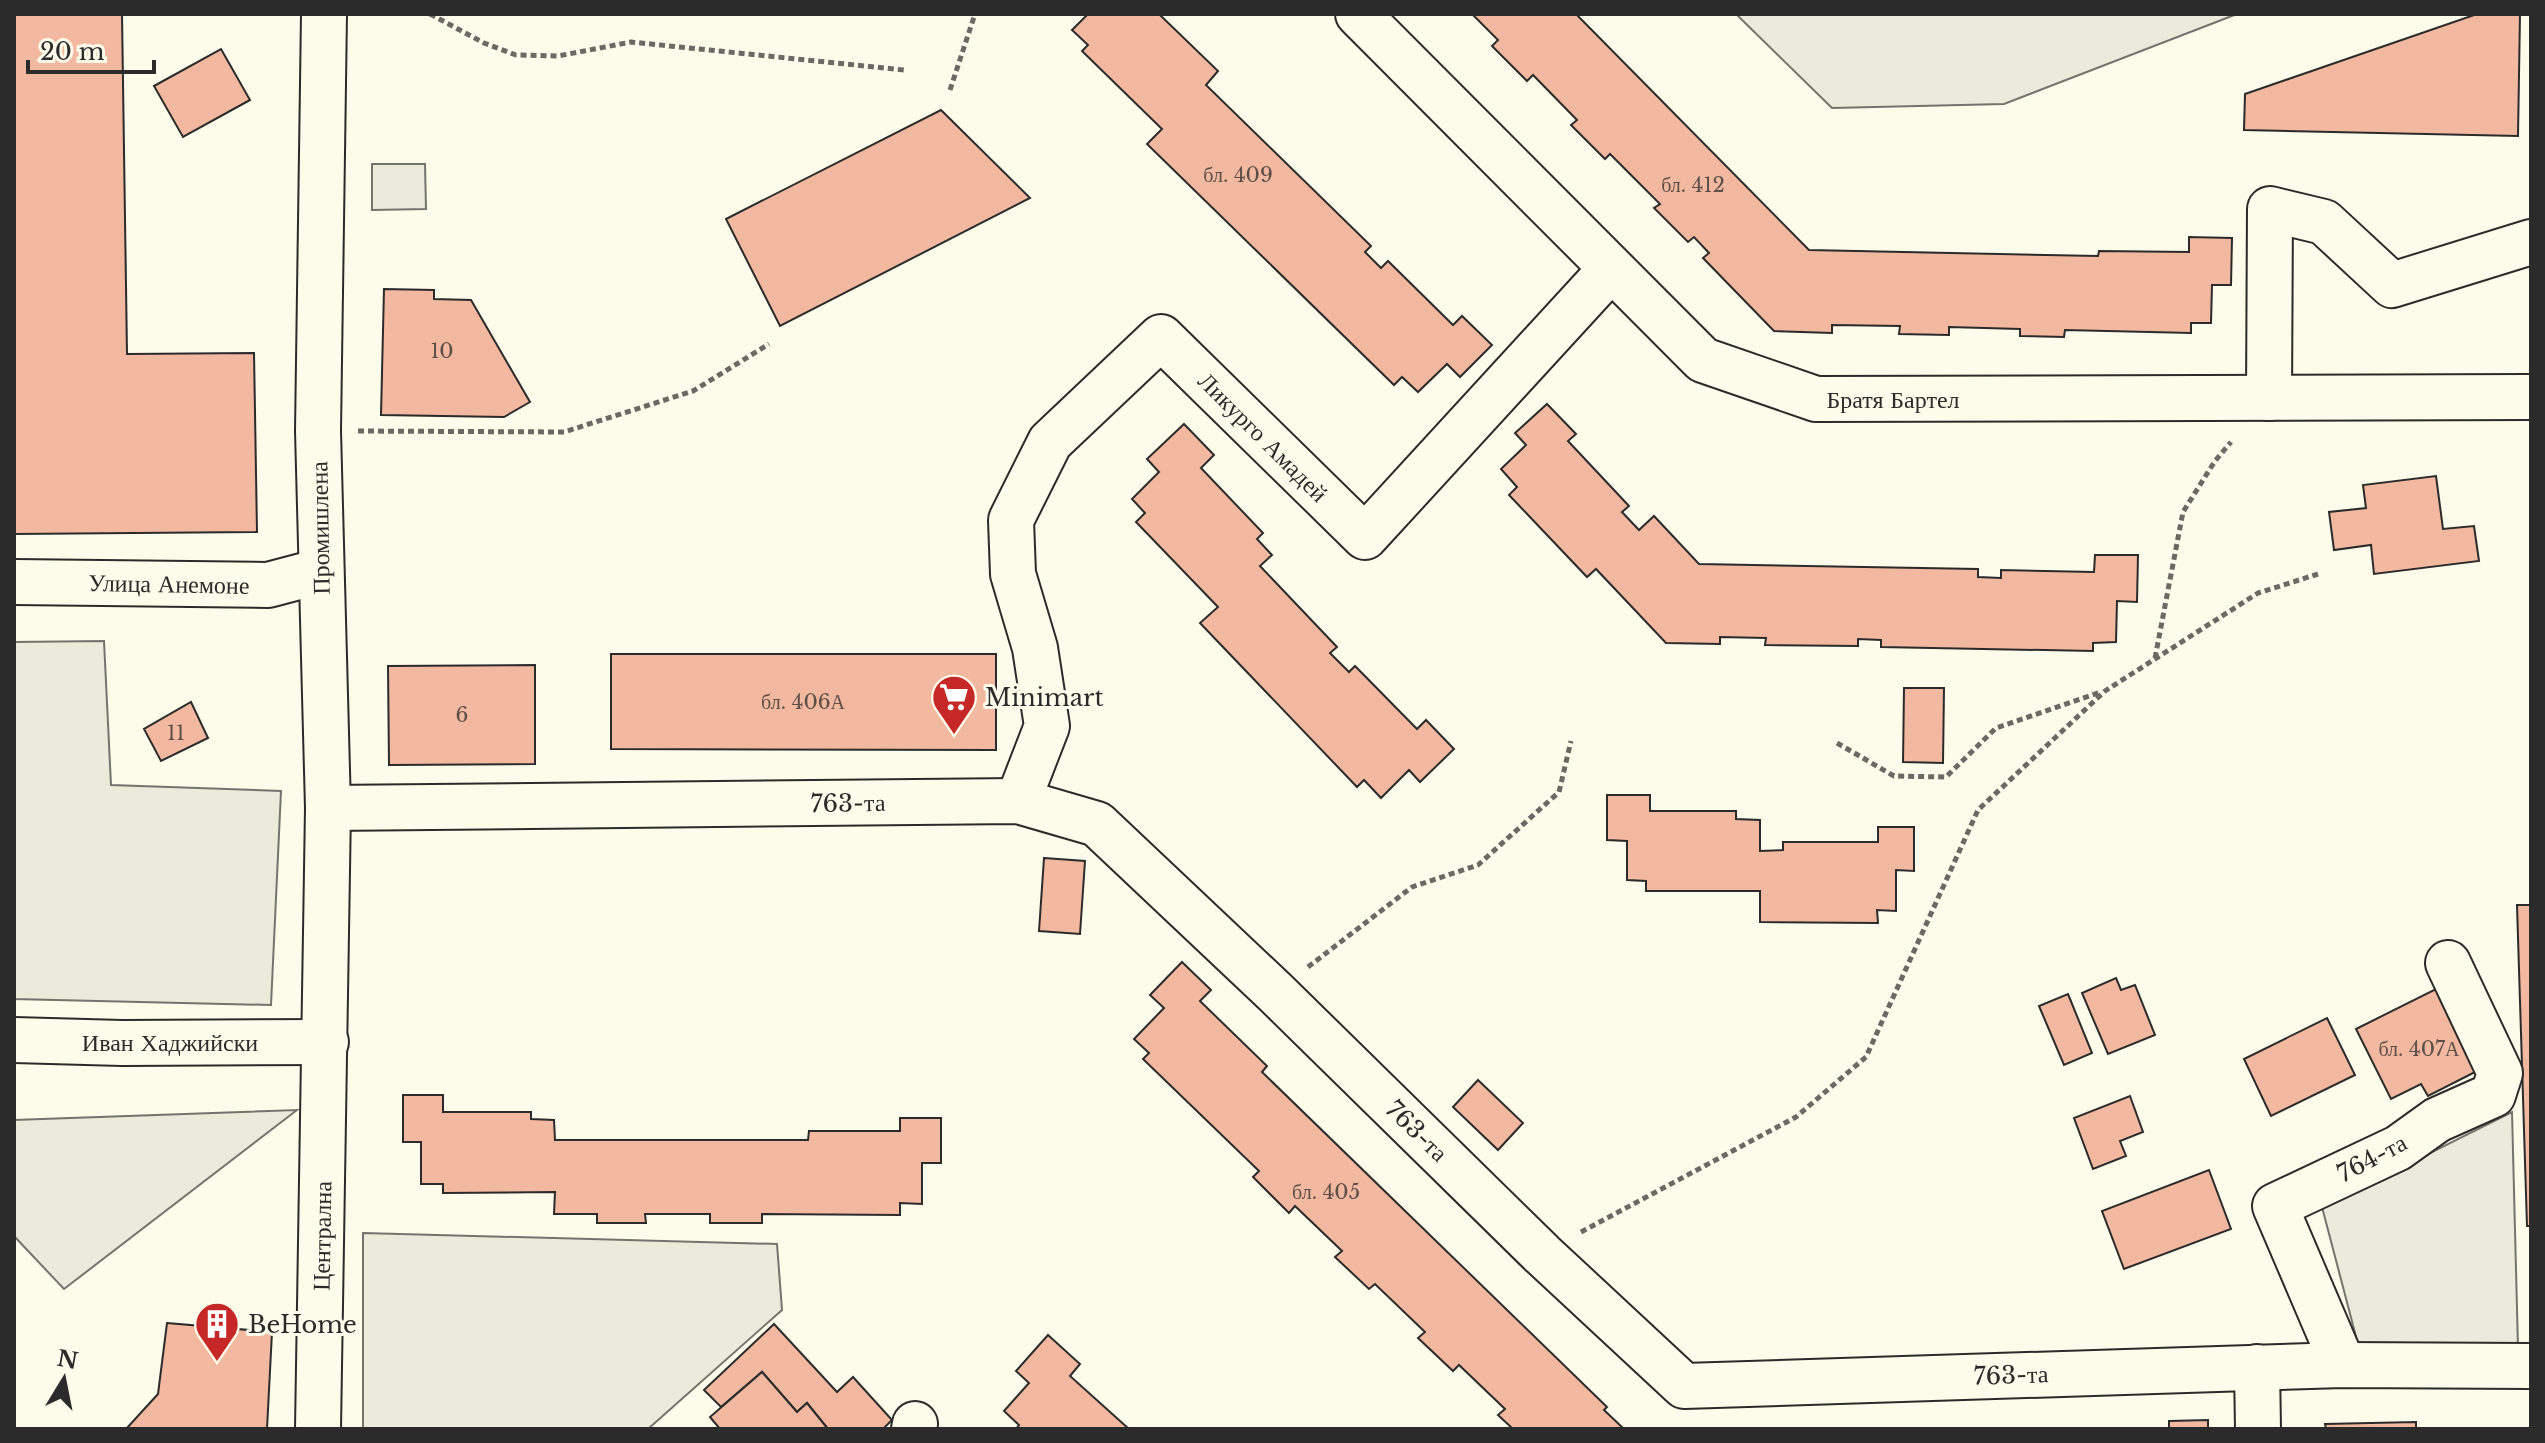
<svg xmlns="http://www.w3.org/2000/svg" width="2545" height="1443" font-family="'Libre Baskerville',serif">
<rect width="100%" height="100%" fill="#fdfbea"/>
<!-- green -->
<g fill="#ecebdb" stroke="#74746e" stroke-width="2">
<polygon points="1736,14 2237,14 2004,104 1832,108"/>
<polygon points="372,164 425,164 426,209 372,210"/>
<polygon points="104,641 111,785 281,791 271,1005 14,999 14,642"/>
<polygon points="297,1110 64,1289 14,1236 14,1120"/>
<polygon points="2512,1112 2518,1348 2359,1348 2322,1207"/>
<polygon points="363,1233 777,1244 782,1310 648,1429 363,1429"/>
</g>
<!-- building -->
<g fill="#f2b8a0" stroke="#2b2b2b" stroke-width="2">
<polygon points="14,14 122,14 127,354 254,353 257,532 14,534"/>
<polygon points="1088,14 1159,14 1218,71 1206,85 1371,246 1365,252 1381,268 1388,261 1453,325 1462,316 1492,345 1460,377 1447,364 1418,392 1402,377 1394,385 1147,144 1162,129 1082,51 1088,45 1072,30"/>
<polygon points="1472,14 1576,14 1809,250 2098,256 2099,251 2189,252 2189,237 2232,238 2231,285 2212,285 2211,323 2191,323 2191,333 2065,330 2064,337 2020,336 2020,329 1949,327 1949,335 1899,334 1900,326 1832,325 1832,333 1774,331 1703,258 1709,253 1694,237 1688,242 1654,208 1660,204 1610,154 1605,159 1571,125 1577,120 1533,75 1527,81 1492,46 1498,40"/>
<polygon points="2477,14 2520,14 2518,136 2244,130 2245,94"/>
<polygon points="221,49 250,100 183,137 154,86"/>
<polygon points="941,110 1030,198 780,326 726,219"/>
<polygon points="384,289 434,290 434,299 471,300 530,402 504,417 381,415"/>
<polygon points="1547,404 1576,434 1568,441 1629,506 1622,512 1639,530 1654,516 1699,564 1978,569 1978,577 2001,578 2001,570 2094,572 2095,555 2138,555 2137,602 2117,601 2116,642 2093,643 2093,651 1881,647 1881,640 1858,639 1858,646 1765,645 1766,638 1720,637 1720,644 1666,643 1596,569 1587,577 1509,495 1517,487 1501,469 1526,445 1515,433"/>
<polygon points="1184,424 1214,455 1201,468 1263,533 1257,539 1272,555 1260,566 1337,647 1330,653 1349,672 1355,666 1417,729 1426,720 1454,749 1420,782 1409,770 1381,798 1364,780 1357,787 1200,623 1218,607 1136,522 1145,513 1132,499 1159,472 1147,459"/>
<polygon points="2436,476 2443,529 2474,526 2479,561 2374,574 2371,545 2334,550 2329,512 2366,508 2363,485"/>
<polygon points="611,654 996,654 996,750 611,749"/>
<polygon points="535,665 535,764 389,765 388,666"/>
<polygon points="1904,688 1944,688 1943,763 1903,762"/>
<polygon points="191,702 208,738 161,761 144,729"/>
<polygon points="1607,795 1650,795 1650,811 1736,811 1736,819 1760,820 1760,851 1783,850 1783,842 1878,842 1878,827 1914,827 1914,871 1896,870 1896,911 1877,910 1878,923 1760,922 1760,891 1646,891 1646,881 1627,880 1627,841 1607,840"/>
<polygon points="1044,858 1085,861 1080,934 1039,931"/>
<polygon points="2517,905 2531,905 2531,1226 2527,1226"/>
<polygon points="1182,962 1211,990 1200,1001 1267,1066 1262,1072 1607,1407 1604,1410 1624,1429 1513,1429 1498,1415 1505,1409 1459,1365 1453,1371 1418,1338 1425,1332 1375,1284 1369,1289 1335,1257 1342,1251 1295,1206 1289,1213 1253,1177 1259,1171 1143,1059 1149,1053 1134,1039 1164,1008 1150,995"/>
<polygon points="2116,978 2121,990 2135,985 2155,1035 2108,1054 2082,993"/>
<polygon points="2440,987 2481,1069 2428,1096 2421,1084 2391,1099 2356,1029"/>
<polygon points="2068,994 2092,1053 2064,1065 2039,1006"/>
<polygon points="2327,1018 2355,1075 2271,1116 2244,1059"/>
<polygon points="1478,1080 1523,1123 1498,1150 1453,1107"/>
<polygon points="403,1095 443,1095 443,1112 531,1112 531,1119 554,1120 555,1140 808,1140 809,1131 900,1131 900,1118 941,1118 941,1163 922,1163 922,1204 900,1203 900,1215 762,1214 762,1223 710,1223 710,1214 645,1214 646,1223 597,1223 597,1214 554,1214 555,1192 443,1193 443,1184 421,1184 421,1142 403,1142"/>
<polygon points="2130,1096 2143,1132 2120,1141 2126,1156 2093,1169 2074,1118"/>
<polygon points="2209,1170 2231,1229 2124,1269 2102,1211"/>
<polygon points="167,1323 272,1332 267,1429 126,1429 158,1394"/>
<polygon points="774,1324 837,1392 853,1377 892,1420 883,1429 828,1429 807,1403 797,1412 762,1372 721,1407 704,1390"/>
<polygon points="1048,1335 1080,1364 1070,1376 1129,1429 1016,1429 1019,1425 1004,1411 1029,1383 1016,1371"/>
<polygon points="762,1372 797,1412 807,1403 828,1429 720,1429 710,1417"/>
<polygon points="2208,1420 2208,1429 2169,1429 2169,1421"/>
<polygon points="2416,1422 2416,1429 2326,1429 2325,1424"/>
</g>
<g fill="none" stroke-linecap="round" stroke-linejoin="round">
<!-- minor casing -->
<g stroke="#2b2b2b" stroke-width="48">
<g id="minor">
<polyline points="1358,14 1703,360 1816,399 2531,397"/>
<polyline points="2269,398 2270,209 2324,222 2392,285 2531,242"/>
<polyline points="14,582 268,585 321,571"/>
<polyline points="1018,801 1047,726 1035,648 1013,574 1011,520 1050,442 1161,337 1365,537 1610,270"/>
<polyline points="328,808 1018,801 1097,824 1275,992 1542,1254 1684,1386 2343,1365 2531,1366"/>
<polyline points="14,1040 122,1043 326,1042"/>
<polyline points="2343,1365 2275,1206 2398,1148 2437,1120 2493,1095 2500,1073 2448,963"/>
<polyline points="2257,1367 2258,1429"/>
<polyline points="318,1429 328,808 318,431 324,14"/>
<polyline points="914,1429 915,1424"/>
</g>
</g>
<!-- path -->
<g stroke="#6a6964" stroke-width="5" stroke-dasharray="6 4" stroke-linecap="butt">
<polyline points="430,14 484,43 516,55 558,56 631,42 904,70"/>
<polyline points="950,90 975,14"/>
<polyline points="358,431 564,432 693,391 769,344"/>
<polyline points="2155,658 2183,512 2215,461 2231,442"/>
<polyline points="1837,743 1894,776 1946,777 1996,728 2101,692"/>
<polyline points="1308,967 1412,887 1478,865 1559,792 1571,741"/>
<polyline points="1581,1232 1796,1117 1866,1057 1978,810 2105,691 2258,593 2318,574"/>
</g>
<!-- minor -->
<use href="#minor" stroke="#fdfbea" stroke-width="44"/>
</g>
<!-- icons -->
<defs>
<g id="supermarket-pin" transform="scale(2.3)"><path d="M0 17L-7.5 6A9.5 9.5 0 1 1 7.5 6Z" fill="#c62828" stroke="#fdfbea"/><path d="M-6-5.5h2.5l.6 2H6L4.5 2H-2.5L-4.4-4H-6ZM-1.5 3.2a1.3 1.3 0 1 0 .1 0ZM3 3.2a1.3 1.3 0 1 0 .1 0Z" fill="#fff"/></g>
<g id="building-pin" transform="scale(2.3)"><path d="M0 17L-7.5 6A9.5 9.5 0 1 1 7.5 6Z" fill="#c62828" stroke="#fdfbea"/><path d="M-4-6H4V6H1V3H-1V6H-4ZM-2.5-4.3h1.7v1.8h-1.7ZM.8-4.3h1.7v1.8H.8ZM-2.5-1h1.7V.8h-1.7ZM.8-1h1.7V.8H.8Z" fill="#fff"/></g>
</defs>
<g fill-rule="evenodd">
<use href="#supermarket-pin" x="954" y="697"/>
<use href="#building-pin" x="217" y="1324"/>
</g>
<g text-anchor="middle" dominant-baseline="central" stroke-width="6" stroke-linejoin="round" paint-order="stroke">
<!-- number labels -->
<g font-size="20" fill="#5d4e48">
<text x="1238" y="175">бл. 409</text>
<text x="1693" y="185">бл. 412</text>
<text x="442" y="351">10</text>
<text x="803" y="702">бл. 406А</text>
<text x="462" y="715">6</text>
<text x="176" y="733">11</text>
<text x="2419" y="1049">бл. 407А</text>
<text x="1326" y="1192">бл. 405</text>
</g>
<!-- street labels -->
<g font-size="24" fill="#2b2b2b" stroke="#fdfbea">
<text x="1893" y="399">Братя Бартел</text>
<text transform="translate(1263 437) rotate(45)">Ликурго Амадей</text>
<text transform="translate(320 528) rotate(-91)">Промишлена</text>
<text transform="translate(169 584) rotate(1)">Улица Анемоне</text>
<text transform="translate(848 803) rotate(-1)">763-та</text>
<text x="170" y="1042">Иван Хаджийски</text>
<text transform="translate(1417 1131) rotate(44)">763-та</text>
<text transform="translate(2372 1158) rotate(-28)">764-та</text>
<text transform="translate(322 1236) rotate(-89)">Централна</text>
<text transform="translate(2011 1375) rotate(-2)">763-та</text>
</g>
<!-- poi labels -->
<g font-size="24" fill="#2b2b2b" stroke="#fdfbea" text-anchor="start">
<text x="985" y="697">Minimart</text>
<text x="248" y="1324">BeHome</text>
</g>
</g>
<!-- border -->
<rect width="2545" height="1443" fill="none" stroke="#2b2b2b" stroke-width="32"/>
<!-- north arrow -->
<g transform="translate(64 1379) rotate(10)" stroke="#fdfbea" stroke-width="6" paint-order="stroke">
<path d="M0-6L14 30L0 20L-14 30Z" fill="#2b2b2b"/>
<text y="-12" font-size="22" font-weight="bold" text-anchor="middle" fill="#2b2b2b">N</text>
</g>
<!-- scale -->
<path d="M28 60v12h126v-12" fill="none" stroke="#2b2b2b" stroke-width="4"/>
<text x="40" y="60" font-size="24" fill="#2b2b2b" stroke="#fdfbea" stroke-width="6" paint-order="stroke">20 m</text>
</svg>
